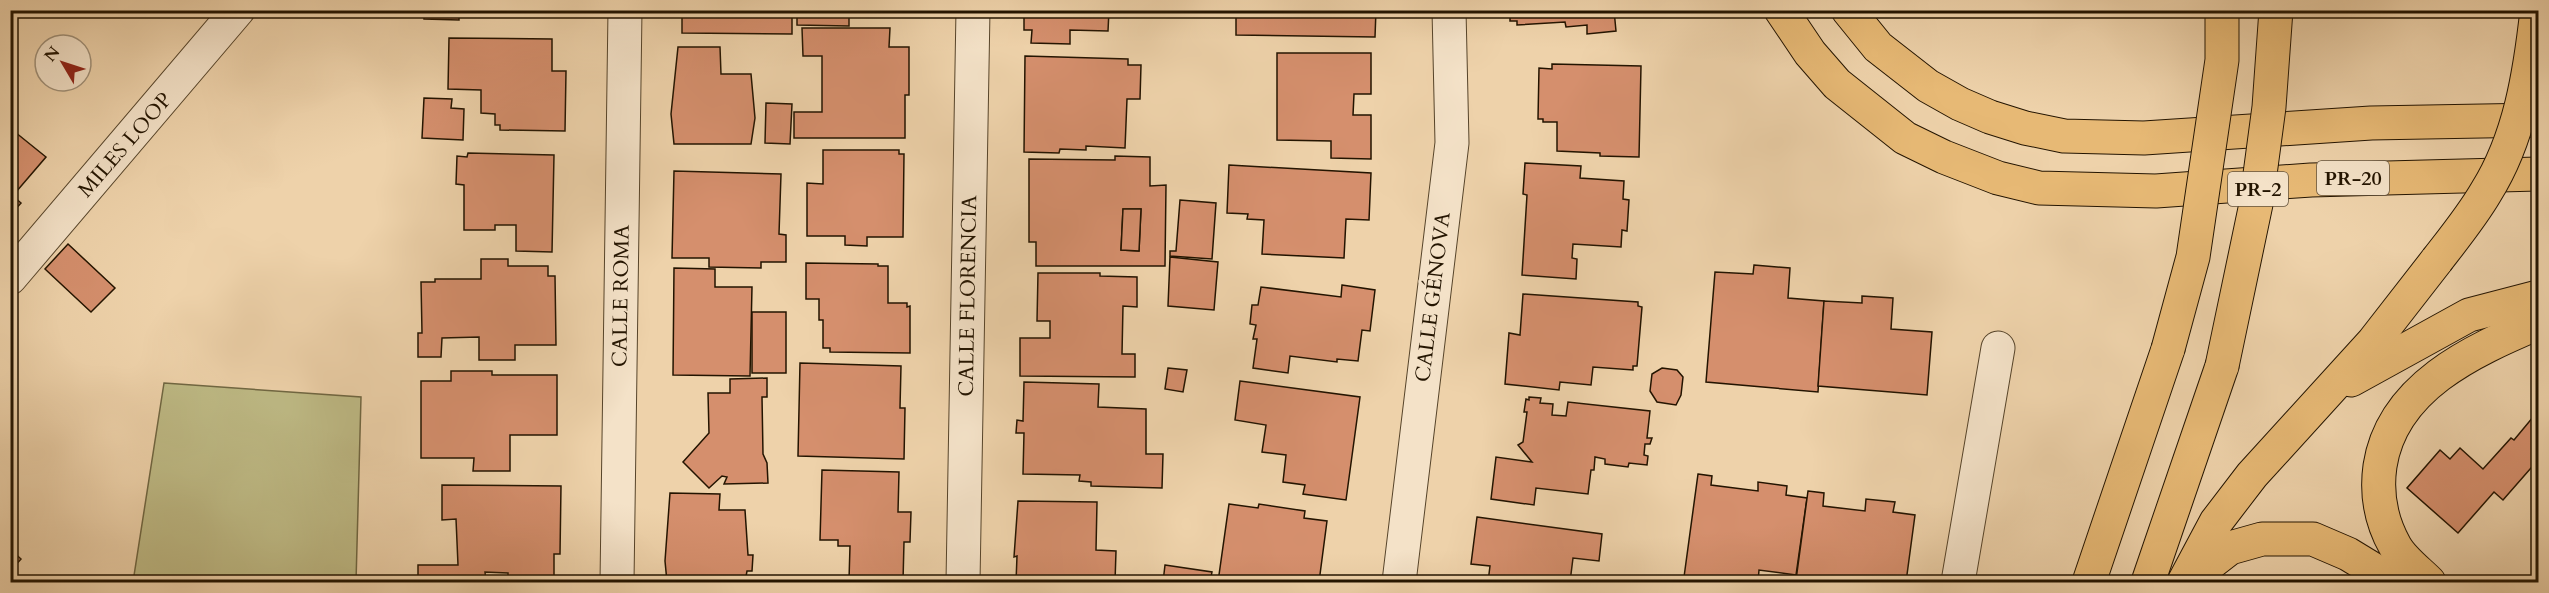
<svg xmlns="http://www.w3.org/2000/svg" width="2549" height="593" font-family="Cardo,serif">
<rect width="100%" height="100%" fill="#eed2aa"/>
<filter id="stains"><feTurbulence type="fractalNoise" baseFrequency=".00333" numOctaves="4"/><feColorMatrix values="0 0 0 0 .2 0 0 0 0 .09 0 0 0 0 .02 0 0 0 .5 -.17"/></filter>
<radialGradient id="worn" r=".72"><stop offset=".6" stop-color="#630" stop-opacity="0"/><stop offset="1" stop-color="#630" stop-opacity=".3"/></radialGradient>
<!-- green -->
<polygon fill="#beba85" stroke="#706742" stroke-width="1.5" points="164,383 361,397 356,582 133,582"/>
<!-- building -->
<g fill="#d58f6d" stroke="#231400" stroke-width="1.5" fill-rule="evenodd">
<polygon points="424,10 459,10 459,20 424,19"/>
<polygon points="466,10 506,10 505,17 466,16"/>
<polygon points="682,10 792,10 792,34 682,33"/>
<polygon points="797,10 849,10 849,26 797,25"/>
<polygon points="863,10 909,10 908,16 863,15"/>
<polygon points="1024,10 1109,10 1108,31 1070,30 1070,44 1031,43 1032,30 1024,30"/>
<polygon points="1236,10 1376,10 1375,37 1236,35"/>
<polygon points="1510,10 1614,10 1616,31 1587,34 1587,25 1566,27 1565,22 1517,25 1517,21 1510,21"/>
<polygon points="802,28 890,28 889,47 909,47 909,95 905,95 905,138 794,138 794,112 822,112 822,56 803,56"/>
<polygon points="449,38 552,39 552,71 566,71 565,131 500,130 500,125 495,125 495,114 481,113 481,90 448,89"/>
<polygon points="678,47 720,47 721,74 751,74 755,118 751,144 674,144 671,114"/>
<polygon points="1277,53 1371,53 1371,94 1354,94 1353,115 1371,115 1371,159 1331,158 1331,141 1277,140"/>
<polygon points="1025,56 1128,59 1128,65 1141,65 1140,99 1127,99 1125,148 1086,146 1086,150 1060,149 1059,153 1024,152"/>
<polygon points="1552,64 1641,66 1639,157 1600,156 1600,153 1557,151 1557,122 1543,122 1543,119 1538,119 1539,68 1552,69"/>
<polygon points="424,98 452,99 451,108 464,109 463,140 422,138"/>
<polygon points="766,103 792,104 790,144 765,143"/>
<polygon points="10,128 46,157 10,199"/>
<polygon points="823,150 899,150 899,154 904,154 903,237 867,237 867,246 845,245 845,236 807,236 807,183 823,184"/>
<polygon points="468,153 554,155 552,252 516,251 516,225 495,225 495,230 464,230 464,185 456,184 457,156 467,157"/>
<path d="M1115,156L1150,157V186L1166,185L1165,266H1036V242H1029V159L1115,160ZM1123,209H1141L1139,251L1121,250Z"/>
<polygon points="1525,163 1581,166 1580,178 1624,181 1623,199 1629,200 1627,231 1622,230 1621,247 1573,244 1572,258 1577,259 1576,279 1522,275 1527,195 1523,194"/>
<polygon points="1229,165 1371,173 1369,220 1346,219 1344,258 1262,254 1264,220 1247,219 1248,214 1227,213"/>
<polygon points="674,171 781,174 779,234 786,235 786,262 761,262 761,268 709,267 709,258 672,258"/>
<polygon points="13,196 21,203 10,215 10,199"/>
<polygon points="1180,200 1216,203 1212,259 1170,256 1170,251 1176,251"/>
<polygon points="1123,209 1141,209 1139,251 1121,250"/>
<polygon points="68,244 115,288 91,312 45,269"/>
<polygon points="1170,257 1218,262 1214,310 1168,306"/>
<polygon points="481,259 508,259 508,266 548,266 548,276 555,276 556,345 515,345 515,360 479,360 479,337 442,338 441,357 418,357 418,333 422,333 421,282 435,282 435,279 481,279"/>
<polygon points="806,263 878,264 878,266 888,266 888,303 907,303 907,307 910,306 910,353 830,352 830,348 823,348 823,320 819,320 819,299 806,299"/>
<polygon points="1754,265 1790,268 1788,298 1824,301 1818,392 1706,382 1715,272 1753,274"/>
<polygon points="674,268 715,269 715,287 752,287 750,376 673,375"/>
<polygon points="1038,273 1100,273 1100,276 1137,277 1137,307 1123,306 1122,354 1135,354 1135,377 1020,376 1020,338 1050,338 1050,321 1037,321"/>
<polygon points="1342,285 1375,290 1370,331 1362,330 1358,361 1337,359 1337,362 1290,356 1288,373 1253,368 1257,339 1253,339 1256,325 1250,324 1252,305 1258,305 1261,287 1341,297"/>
<polygon points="1523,294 1638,302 1638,306 1642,307 1637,366 1633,366 1633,370 1593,367 1591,385 1560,382 1559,390 1505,384 1509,333 1520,335"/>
<polygon points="1862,296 1893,298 1891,329 1932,332 1927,395 1818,386 1824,301 1862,303"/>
<rect x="752" y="312" width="34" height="61"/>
<polygon points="800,363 901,366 900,408 905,408 904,459 798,456"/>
<polygon points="1168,368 1187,370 1183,392 1165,389"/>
<polygon points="1662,368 1677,370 1683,377 1681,395 1676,405 1657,402 1650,391 1652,374"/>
<polygon points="451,371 492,371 492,375 557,375 557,435 510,435 510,471 473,471 474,458 421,458 421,381 451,381"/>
<polygon points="767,378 767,397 762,397 763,454 767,463 768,483 724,484 727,477 722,476 709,488 683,462 709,433 708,393 730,393 730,379"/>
<polygon points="1240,381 1360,397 1346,500 1303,494 1305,485 1283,482 1286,455 1262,452 1266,425 1235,420"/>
<polygon points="1024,382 1099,384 1098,407 1146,409 1146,454 1163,454 1162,488 1091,486 1091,482 1079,481 1080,475 1023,474 1024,433 1016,433 1017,420 1023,421"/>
<polygon points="1529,397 1541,398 1540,403 1553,404 1552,415 1566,416 1568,402 1650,411 1647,438 1652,438 1650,444 1645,444 1644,455 1648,456 1647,465 1629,463 1628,467 1605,464 1605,459 1595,457 1594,470 1591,470 1588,494 1536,488 1534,505 1491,499 1496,457 1532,462 1518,445 1523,442 1527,412 1524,412 1526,399 1529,400"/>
<polygon points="2538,411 2538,460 2503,500 2494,492 2458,533 2407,488 2440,450 2450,459 2460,448 2483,469 2511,438 2514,440"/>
<polygon points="822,470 899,472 898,512 911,512 910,542 904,542 903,581 849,580 850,546 838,546 838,540 820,540"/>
<polygon points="1698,474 1712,476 1711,485 1758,491 1758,482 1787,486 1786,495 1807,498 1796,575 1759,570 1758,582 1722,582 1684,577"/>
<polygon points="442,485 561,486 560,554 554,554 554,582 508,582 508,573 485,572 486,582 418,582 418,565 458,565 456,519 442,520"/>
<polygon points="1808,491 1824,493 1823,506 1865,511 1866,499 1895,502 1893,512 1915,515 1906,582 1796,580"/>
<polygon points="670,493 720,494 719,510 745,510 748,555 753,555 752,571 747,571 745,582 667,582 665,561"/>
<polygon points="1018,501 1097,502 1096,550 1116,551 1115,582 1016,582 1017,556 1014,557"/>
<polygon points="1229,504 1258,508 1259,504 1305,511 1304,518 1327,521 1319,582 1218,582"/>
<polygon points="1477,517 1602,534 1599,561 1573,558 1570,582 1488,582 1490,566 1471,564"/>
<polygon points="10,549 21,559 10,571"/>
<polygon points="1165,565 1212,572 1210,582 1163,582"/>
</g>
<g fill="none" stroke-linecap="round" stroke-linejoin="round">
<!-- minor casing -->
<g stroke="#56442a" stroke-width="35">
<g id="minor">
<polyline points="10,278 238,10"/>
<polyline points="617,582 625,10"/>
<polyline points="963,582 973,10"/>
<polyline points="1399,582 1452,143 1449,10"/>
<polyline points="1958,582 1998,348"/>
</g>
</g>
<!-- major casing -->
<g stroke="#231400" stroke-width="35">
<polyline id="major" points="2186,582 2230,548 2262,539 2313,539 2348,554 2394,582"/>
</g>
<!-- highway casing -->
<g stroke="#231400" stroke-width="35">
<g id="highway">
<polyline points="1781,10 1810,53 1837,84 1905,138 1944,157 1998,178 2039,188 2156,191 2311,180 2538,174"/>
<polyline points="1848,10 1878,47 1928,86 1960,104 1990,117 2025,128 2064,136 2144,138 2371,123 2538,120"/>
<polyline points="2351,380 2469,315 2538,297"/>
<polyline points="2089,582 2168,349"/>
<polyline points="2148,582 2222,366"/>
<polyline points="2184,582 2216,522 2252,475 2374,341 2437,260"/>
<path d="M2429,582C2418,571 2402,559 2395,546C2381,521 2376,494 2380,466C2392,387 2472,351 2538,323"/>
</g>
</g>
<!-- minor -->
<use href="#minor" stroke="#f4e2c8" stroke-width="33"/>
<!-- major -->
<use href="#major" stroke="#e7b975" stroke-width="33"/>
<!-- highway -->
<use href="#highway" stroke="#e7b975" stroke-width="33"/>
<!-- highway-bridge casing -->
<g stroke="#231400" stroke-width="35" stroke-linecap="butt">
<g id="highway-bridge">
<path d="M2437,260C2454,238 2472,216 2486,192C2520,138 2530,73 2537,10"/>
<polyline points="2168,349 2193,257 2222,60 2222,10"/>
<polyline points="2222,366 2256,204 2269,107 2276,10"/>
</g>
</g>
<!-- highway-bridge -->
<use href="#highway-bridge" stroke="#e7b975" stroke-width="33"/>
</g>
<g text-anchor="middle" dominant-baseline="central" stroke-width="6" stroke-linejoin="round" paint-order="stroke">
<!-- shield labels -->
<g fill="#f4e2c8" stroke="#62523c" stroke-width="1.5">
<rect x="2317" y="161" width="72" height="34" rx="4.5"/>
<rect x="2228" y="172" width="60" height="34" rx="4.5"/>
</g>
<g font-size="20" font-weight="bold" fill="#231400">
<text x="2353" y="178">PR-20</text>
<text x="2258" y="189">PR-2</text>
</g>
<!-- street labels -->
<g font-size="21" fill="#231400" stroke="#f4e2c8">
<text transform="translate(125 145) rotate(-49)">MILES LOOP</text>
<text transform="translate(621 296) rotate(-89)">CALLE ROMA</text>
<text transform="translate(968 296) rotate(-89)">CALLE FLORENCIA</text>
<text transform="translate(1433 297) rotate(-83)">CALLE GÉNOVA</text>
</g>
</g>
<!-- margin -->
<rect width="2549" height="593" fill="none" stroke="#eed2aa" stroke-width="36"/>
<rect x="12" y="12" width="2525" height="569" fill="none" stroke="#231400" stroke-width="3"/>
<rect x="18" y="18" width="2513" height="557" fill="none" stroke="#231400" stroke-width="1.5"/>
<!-- north arrow -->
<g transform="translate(63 63) rotate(309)"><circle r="28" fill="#f4e2c8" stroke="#a09078" stroke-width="1.5"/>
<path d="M0-4.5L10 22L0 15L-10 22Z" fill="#8f2418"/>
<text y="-9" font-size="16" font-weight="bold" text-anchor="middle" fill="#231400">N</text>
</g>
<rect width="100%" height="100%" filter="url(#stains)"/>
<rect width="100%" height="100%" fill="url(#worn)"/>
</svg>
